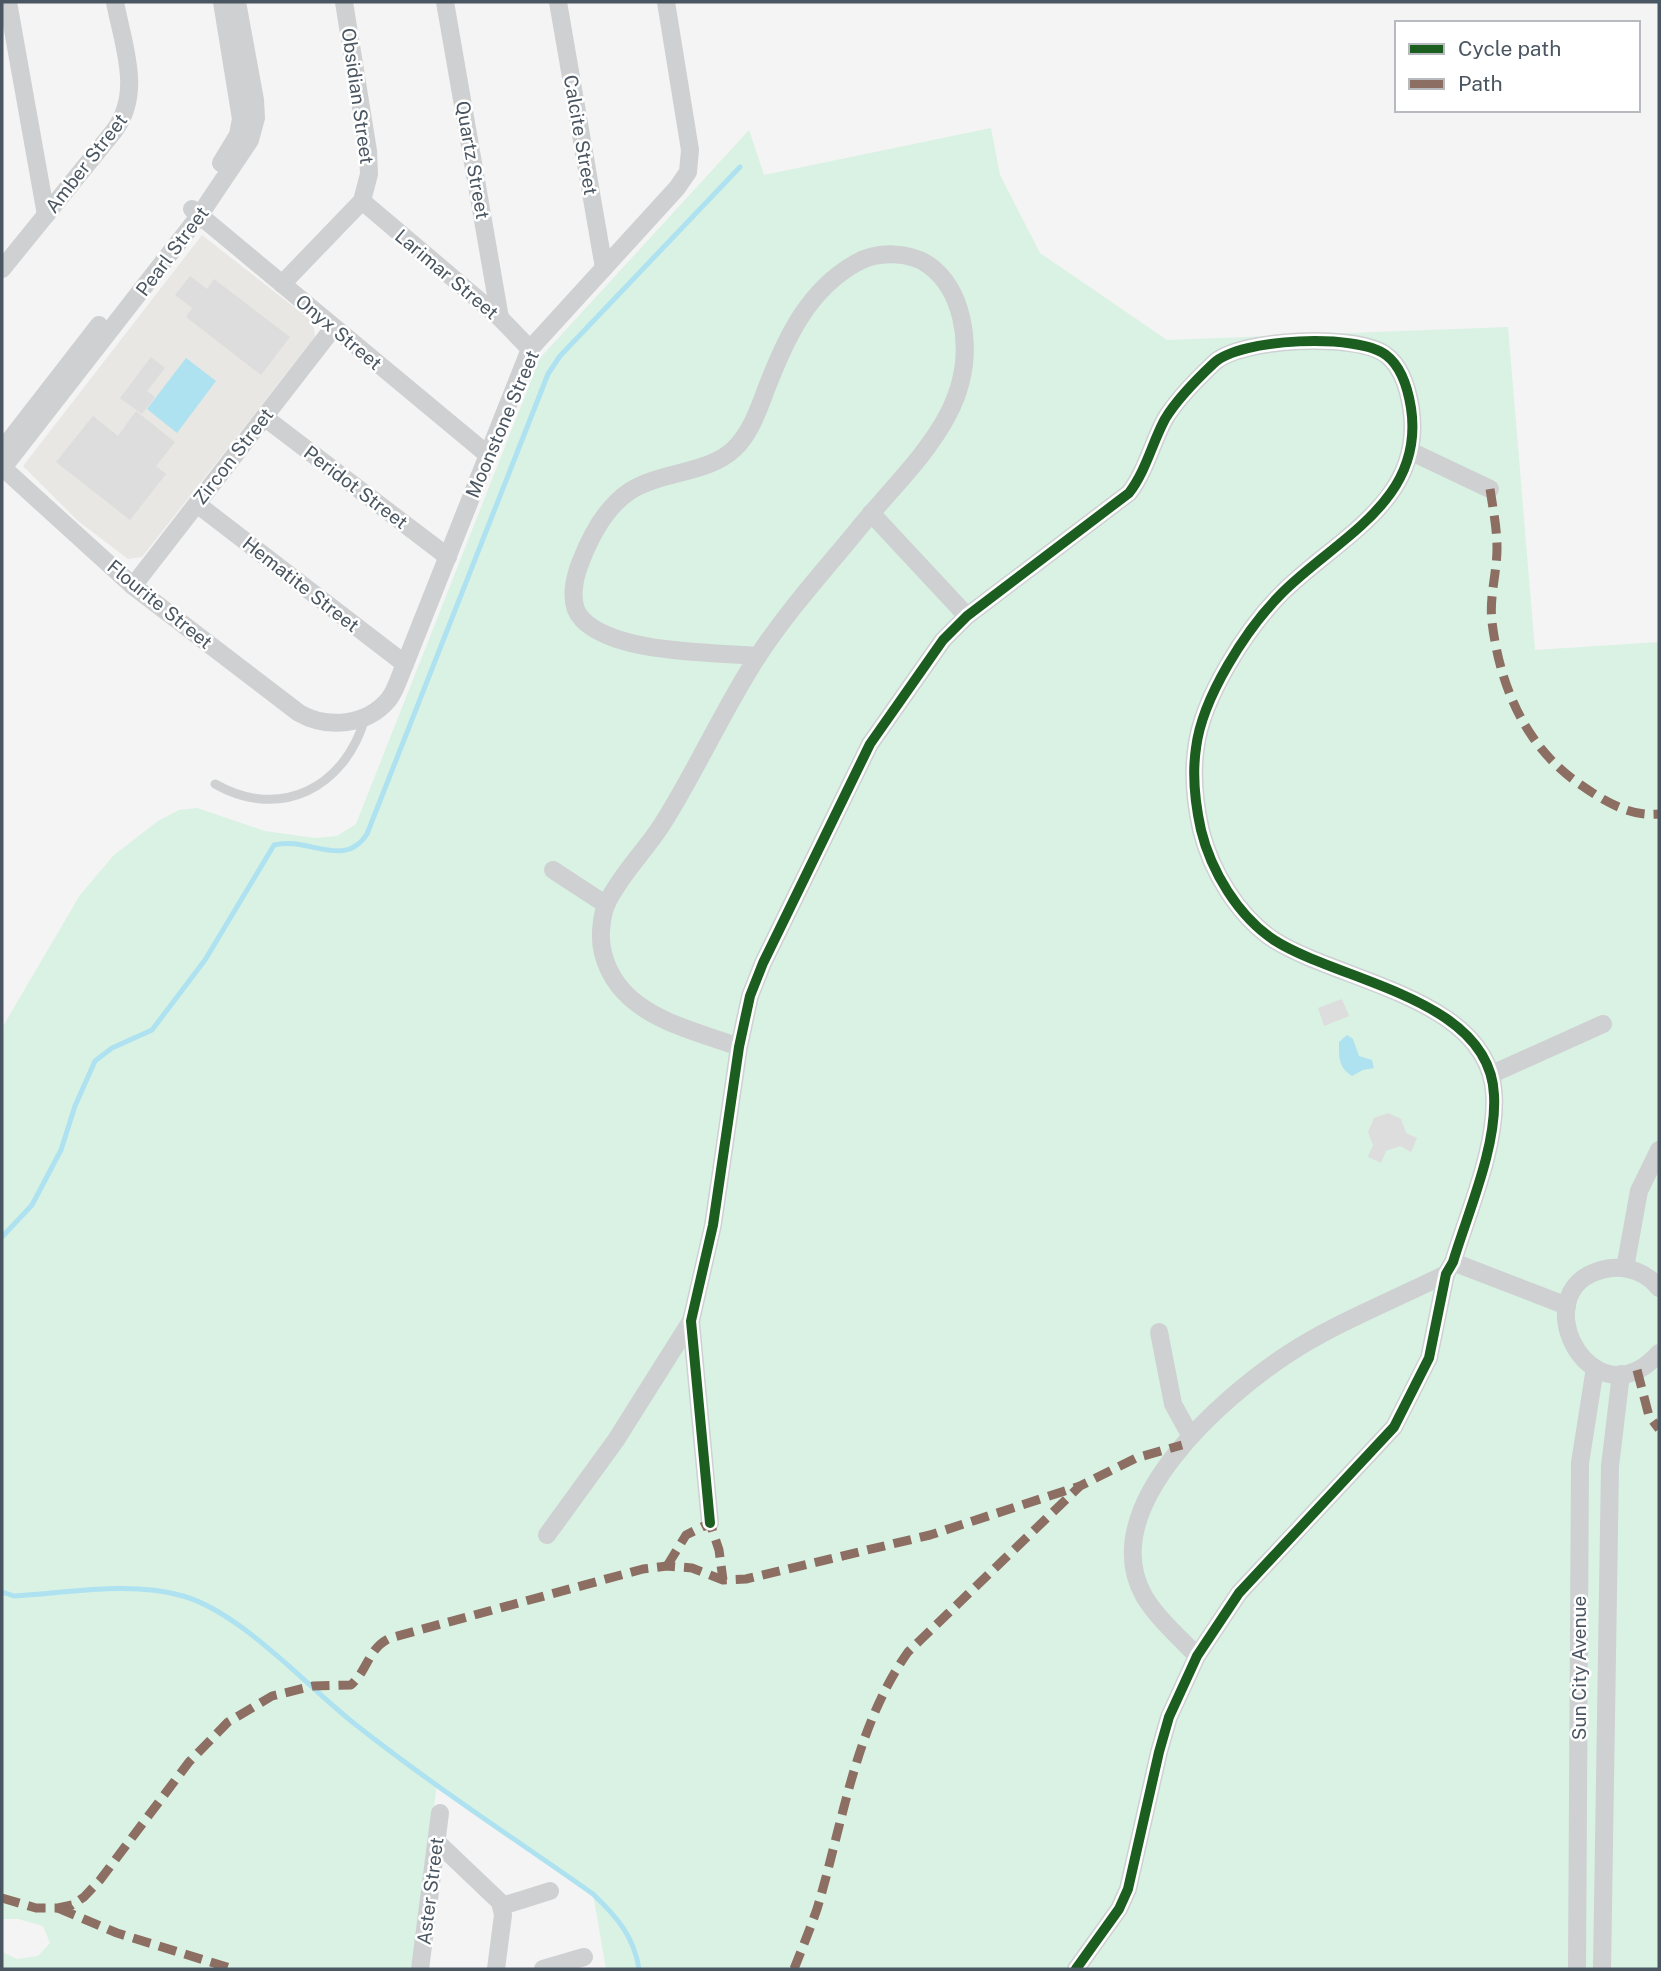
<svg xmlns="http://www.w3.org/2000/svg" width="1661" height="1971" font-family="'Public Sans',sans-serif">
<rect width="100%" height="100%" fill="#f4f4f4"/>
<!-- commercial -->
<polygon fill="#e8e7e3" points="202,235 313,322 315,337 142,557 128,559 78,521 23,466"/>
<!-- green -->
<polygon fill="#d9f2e3" points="991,128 1000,175 1040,253 1167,340 1508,327 1535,650 1659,642 1659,1969 606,1969 593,1894 437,1785 411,1969 2,1969 2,1952 17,1959 38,1956 50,1943 43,1926 18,1919 2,1919 2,1028 80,895 114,855 158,821 179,810 197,808 265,831 315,838 337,836 356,824 540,358 749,130 764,175"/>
<!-- water -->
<g fill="#aee2f0">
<polygon points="186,358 216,381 177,433 147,409"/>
<path d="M1347,1035L1353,1039L1359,1056L1372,1060L1374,1068L1363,1070L1352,1076C1338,1067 1339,1057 1339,1042Z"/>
</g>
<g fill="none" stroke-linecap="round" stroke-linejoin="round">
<!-- stream -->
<g stroke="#aee2f0" stroke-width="5">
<path d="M2,1237L32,1205L61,1150L75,1106L95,1061L112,1048L152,1030L205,960L274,845C308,836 344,870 367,834L548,374L560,356L740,167"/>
<path d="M2,1592L14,1596C68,1593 130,1581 183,1596C243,1613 310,1690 360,1728C435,1787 515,1839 593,1894C616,1916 634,1936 639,1969"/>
</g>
</g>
<!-- building -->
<g fill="#ddddde">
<polygon points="190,276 207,289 214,279 290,337 261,375 186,317 192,308 175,295"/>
<polygon points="151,357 165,368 147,391 155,397 142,414 120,398"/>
<polygon points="136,411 175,442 156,466 166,474 130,520 56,462 93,416 118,436"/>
<polygon points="1342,999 1349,1016 1324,1026 1318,1008"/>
<polygon points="1388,1113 1401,1119 1406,1133 1417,1138 1411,1152 1400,1146 1386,1151 1381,1163 1368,1157 1373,1145 1368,1132 1374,1118"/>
</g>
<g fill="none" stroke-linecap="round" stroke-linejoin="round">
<!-- service -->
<path stroke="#ced0d2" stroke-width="9" d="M215,784C280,821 345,788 365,718"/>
<!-- minor -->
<g stroke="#ced0d2" stroke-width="18">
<polyline points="8,2 46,215"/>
<polyline points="445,2 500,318"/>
<polyline points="558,2 604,268"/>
<polyline points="221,163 238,135 241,119 222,2"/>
<polyline points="362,201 500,318 530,349"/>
<polyline points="192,209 488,455"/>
<path d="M2,269L114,131C143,93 123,45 115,2"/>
<polyline points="282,284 362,201 369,174 368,151 344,2"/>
<polyline points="264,417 448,557"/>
<polyline points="2,450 99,325"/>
<polyline points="1412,452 1490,489"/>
<path d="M2,467L133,586L299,713C327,729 367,726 389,699C396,690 400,675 405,664L530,349L677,188L688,172L690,150L666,2"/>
<polyline points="2,469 199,216 250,140 256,118 255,100 237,2"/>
<polyline points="197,504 405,664"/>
<polyline points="871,513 967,616"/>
<polyline points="133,586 334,327"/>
<polyline points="553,870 605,904"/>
<path d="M739,1047C687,1028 618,1015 603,953C599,939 601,914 608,901C622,873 646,850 663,823C697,769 723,710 758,656C786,613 822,573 855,533C907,467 983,410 961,317C956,296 947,279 930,266C910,251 877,251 856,263C808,290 786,338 767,387C759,408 751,433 734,449C708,474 661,471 630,491C606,507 591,535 581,561C574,578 568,605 582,619C615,654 711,652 758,656"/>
<polyline points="1492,1074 1603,1024"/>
<polyline points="1453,1262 1567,1306"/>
<polyline points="1625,1268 1639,1191 1659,1150"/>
<path d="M1659,1288C1648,1274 1630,1266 1611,1268C1516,1281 1590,1430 1659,1353"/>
<polyline points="1159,1332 1173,1404 1190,1435"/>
<path d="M710,1523L691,1321L713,1225L739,1047L750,996L763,963L870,744L943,640L967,616L1129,493C1146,471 1152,443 1165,419C1177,399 1197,379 1214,363C1240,338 1358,333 1386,355C1402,367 1408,389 1411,408C1425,501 1337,538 1282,593C1246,629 1202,698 1196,748C1192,775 1195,803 1201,830C1211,871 1238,916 1274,940C1340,982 1490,998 1494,1095C1497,1147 1468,1212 1453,1262L1446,1274L1429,1358L1394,1427L1239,1593L1197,1656L1169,1717L1159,1752L1128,1889L1119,1909L1076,1969"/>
<polyline points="547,1535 616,1440 691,1321"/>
<path d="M1197,1656C1179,1637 1157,1618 1144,1596C1094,1507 1224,1396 1288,1354C1337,1322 1394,1300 1446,1274"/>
<polyline points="437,1842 500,1902 503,1915 496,1969"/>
<polyline points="502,1906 550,1891"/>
<polyline points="420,1969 440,1813"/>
<polyline points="543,1969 584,1957"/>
<polyline points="1577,1969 1580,1463 1595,1368"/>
<polyline points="1602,1969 1610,1466 1621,1374"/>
</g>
<!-- quiet -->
<g stroke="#8d6e63" stroke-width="9" stroke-dasharray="18 9" stroke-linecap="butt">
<path d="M1490,489C1493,509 1497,528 1497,548C1497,573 1489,597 1492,622C1500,687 1526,748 1581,785C1604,801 1630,817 1659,814"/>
<polyline points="1637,1370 1649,1416 1659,1429"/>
<polyline points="667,1566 686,1535 710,1523 719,1550 723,1580"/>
<path d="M2,1898L36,1908H58L72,1905L84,1897L100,1880L189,1762L228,1722L272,1696L313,1686L351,1685C368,1670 368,1648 390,1638L643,1569L667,1566L692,1568L723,1580L746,1579L930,1535L1080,1486"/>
<polyline points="58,1908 117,1933 233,1969"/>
<path d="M794,1969C802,1949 810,1929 817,1909C843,1823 855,1727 908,1652L1080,1486L1136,1458L1182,1445"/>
</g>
<!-- cycleway casing -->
<g stroke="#fff" stroke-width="15">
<path id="cycleway" d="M710,1523L691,1321L713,1225L739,1047L750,996L763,963L870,744L943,640L967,616L1129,493C1146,471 1152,443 1165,419C1177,399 1197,379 1214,363C1240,338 1358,333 1386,355C1402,367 1408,389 1411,408C1425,501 1337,538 1282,593C1246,629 1202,698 1196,748C1192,775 1195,803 1201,830C1211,871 1238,916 1274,940C1340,982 1490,998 1494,1095C1497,1147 1468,1212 1453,1262L1446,1274L1429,1358L1394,1427L1239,1593L1197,1656L1169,1717L1159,1752L1128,1889L1119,1909L1076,1969"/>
</g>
<!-- cycleway -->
<use href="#cycleway" stroke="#1b5e20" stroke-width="10"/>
</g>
<g text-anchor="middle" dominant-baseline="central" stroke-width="5" stroke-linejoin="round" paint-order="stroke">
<!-- street labels -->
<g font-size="19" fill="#4a5661" stroke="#fff">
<text transform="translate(358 96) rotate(82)">Obsidian Street</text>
<text transform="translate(581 135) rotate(80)">Calcite Street</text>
<text transform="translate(473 160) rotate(80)">Quartz Street</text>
<text transform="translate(86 163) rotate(-52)">Amber Street</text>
<text transform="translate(172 251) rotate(-53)">Pearl Street</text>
<text transform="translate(447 274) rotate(40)">Larimar Street</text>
<text transform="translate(339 332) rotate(40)">Onyx Street</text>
<text transform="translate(502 424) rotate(-67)">Moonstone Street</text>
<text transform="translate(233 456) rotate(-52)">Zircon Street</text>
<text transform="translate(356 487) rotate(37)">Peridot Street</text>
<text transform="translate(301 584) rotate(38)">Hematite Street</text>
<text transform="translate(160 604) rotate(39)">Flourite Street</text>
<text transform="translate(1579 1668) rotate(-90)">Sun City Avenue</text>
<text transform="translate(430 1891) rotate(-83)">Aster Street</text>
</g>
</g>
<!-- border -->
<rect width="1661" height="1971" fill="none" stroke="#4a5661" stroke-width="7"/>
<!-- legend -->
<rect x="1395" y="21" width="245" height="91" fill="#ffffff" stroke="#b7bbc0" stroke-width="2"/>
<rect x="1409" y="44" width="35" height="10" fill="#1b5e20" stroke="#b7bbc0" stroke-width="2"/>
<text x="1458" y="56" font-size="21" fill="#4a5661">Cycle path</text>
<rect x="1409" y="79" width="35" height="10" fill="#8d6e63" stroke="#b7bbc0" stroke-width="2"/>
<text x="1458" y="91" font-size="21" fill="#4a5661">Path</text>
</svg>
